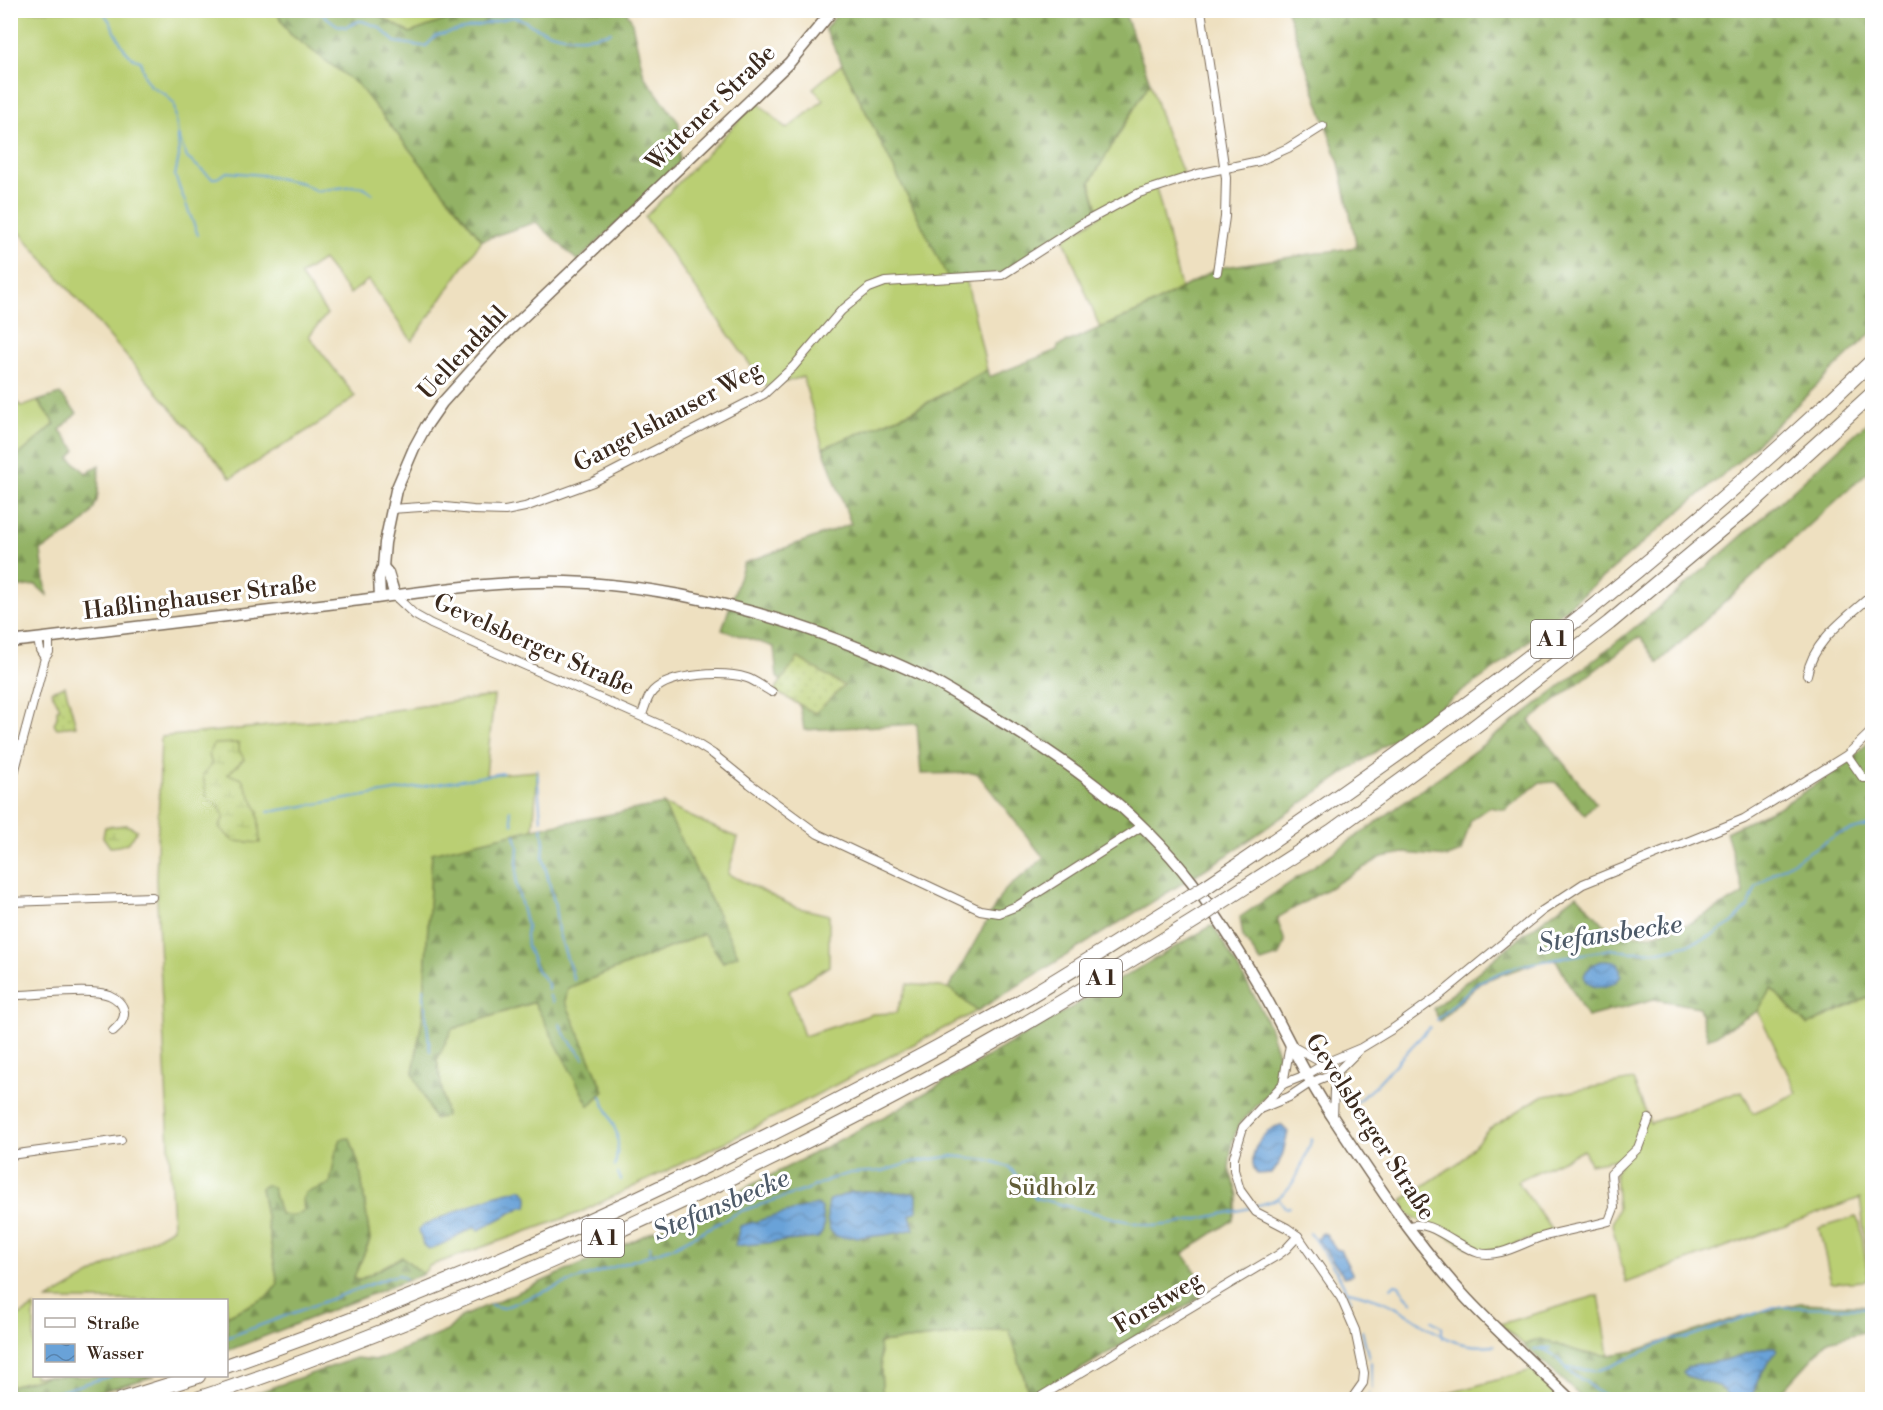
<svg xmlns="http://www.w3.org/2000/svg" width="1883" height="1410" font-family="'Libre Bodoni',serif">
<defs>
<pattern id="forest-firs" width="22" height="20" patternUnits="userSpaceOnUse" patternTransform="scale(1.5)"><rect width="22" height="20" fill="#93b265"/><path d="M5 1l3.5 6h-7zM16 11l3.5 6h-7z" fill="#799153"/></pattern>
<pattern id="wetland-marsh" width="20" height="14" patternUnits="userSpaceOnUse" patternTransform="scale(1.5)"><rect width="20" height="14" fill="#bacf73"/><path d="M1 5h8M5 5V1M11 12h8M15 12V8" fill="none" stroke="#a1b263"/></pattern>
<pattern id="park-dots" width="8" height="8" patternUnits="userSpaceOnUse" patternTransform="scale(1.5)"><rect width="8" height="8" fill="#bacf73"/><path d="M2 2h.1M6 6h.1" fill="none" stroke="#a1b263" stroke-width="1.8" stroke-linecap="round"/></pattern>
<pattern id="water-waves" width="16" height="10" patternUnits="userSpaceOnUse" patternTransform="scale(1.5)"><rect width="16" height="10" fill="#69a2d8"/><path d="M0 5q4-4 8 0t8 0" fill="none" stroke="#5884af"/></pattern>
</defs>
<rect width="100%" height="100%" fill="#fff"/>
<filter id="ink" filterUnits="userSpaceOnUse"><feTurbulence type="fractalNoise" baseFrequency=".0167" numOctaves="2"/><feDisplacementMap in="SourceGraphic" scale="12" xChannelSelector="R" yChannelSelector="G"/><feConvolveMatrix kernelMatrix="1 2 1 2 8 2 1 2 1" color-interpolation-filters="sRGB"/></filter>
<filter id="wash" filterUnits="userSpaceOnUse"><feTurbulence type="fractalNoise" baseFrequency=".008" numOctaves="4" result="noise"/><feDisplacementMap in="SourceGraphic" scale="24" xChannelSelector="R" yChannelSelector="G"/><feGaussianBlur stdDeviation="1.35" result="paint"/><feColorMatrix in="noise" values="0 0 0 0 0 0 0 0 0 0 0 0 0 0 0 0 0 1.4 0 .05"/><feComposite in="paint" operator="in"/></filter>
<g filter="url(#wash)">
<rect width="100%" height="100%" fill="#eee0c0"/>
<!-- grass -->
<g fill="#bacf73" stroke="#7a7c48" stroke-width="1.5">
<polygon points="10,11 276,11 290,34 358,84 482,240 412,341 368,280 350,294 323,260 300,275 327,314 309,336 355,396 326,419 231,478 11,222"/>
<polygon points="371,11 471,11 410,33"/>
<polygon points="842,64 948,277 967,282 987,370 912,411 823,448 803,377 766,387 645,217 757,102 787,129 824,100 813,88"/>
<polygon points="1150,82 1165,130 1184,175 1155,183 1181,288 1146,308 1100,328 1064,239 1100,216 1090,182"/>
<polygon points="10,395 22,407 38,401 55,424 11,462"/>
<polygon points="494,696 486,775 538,771 533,829 432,853 423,1015 413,1073 446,1115 437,1060 452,1029 535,1002 589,1105 604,1091 565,1001 568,988 704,934 723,962 738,955 663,804 738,838 728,874 795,907 829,915 829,966 789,991 804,1036 873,1014 896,1013 908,984 949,988 977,1011 730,1140 579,1213 429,1266 423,1274 402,1257 357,1281 354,1277 370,1240 360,1169 350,1139 342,1139 336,1151 331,1184 306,1193 303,1200 304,1211 293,1216 280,1214 272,1187 261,1188 278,1284 267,1297 227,1316 226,1300 47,1300 173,1228 156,880 161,737 316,721"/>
<polygon points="1771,988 1807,1025 1872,996 1872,1292 1860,1198 1626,1283 1612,1224 1618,1208 1615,1173 1623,1158 1590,1164 1584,1150 1517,1181 1553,1231 1502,1249 1487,1252 1465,1246 1408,1214 1402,1200 1461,1161 1488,1130 1540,1097 1633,1080 1650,1123 1742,1091 1753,1113 1797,1093 1758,1011"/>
<polygon points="1856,1217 1860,1223 1868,1277 1865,1281 1834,1283 1831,1282 1819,1228"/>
<path d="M1599,1295L1609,1355C1601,1355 1593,1355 1585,1353C1564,1349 1544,1334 1524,1345L1500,1324Z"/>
<polygon points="34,1307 34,1376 48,1376 11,1386 10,1321"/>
<polygon points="1010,1329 1030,1399 883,1399 879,1343"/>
<polygon points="1532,1370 1561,1399 1437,1400 1443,1395"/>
</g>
<!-- forest -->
<g fill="url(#forest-firs)" stroke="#676e42" stroke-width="1.5">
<polygon points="276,11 371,11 410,33 471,11 626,11 631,19 644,76 679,123 679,163 578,261 536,222 482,240 358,85 290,34"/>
<polygon points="840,11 1124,11 1150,82 1090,182 1098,212 1001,273 948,278 825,29"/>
<path d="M1287,11H1872V332L1740,460L1500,665L1226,856L977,1011L949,988L1003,892L1044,858L977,773L921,774L917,724L804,730C800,700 799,697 777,677L774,647L722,630L744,563L851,524L823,448L911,412L987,370L989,377L1057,350L1058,346L1146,308L1218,268L1357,247L1339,163Z"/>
<path d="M60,394L77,413L60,430L76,450L70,458L86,473L99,465C98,477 100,492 96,503C88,527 60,537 41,551L47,595L36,585L14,588L11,580V462L55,424L38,401Z"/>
<path d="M1872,418V468L1658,663L1641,638H1637L1529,721L1596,803L1585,815L1555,782L1539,783L1505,810L1489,807L1471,820L1461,852L1448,857L1404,853L1382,857L1277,918L1285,942L1280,956L1261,962L1243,937L1240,917C1378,823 1515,725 1645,619C1723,555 1797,486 1872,418Z"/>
<polygon points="1872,739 1872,996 1807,1025 1771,988 1758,1011 1708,1039 1699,1007 1654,999 1587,1017 1556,960 1544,960 1480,982 1440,1021 1433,1009 1524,934 1577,895 1613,934 1652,935 1688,924 1744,894 1726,832 1783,805 1843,767"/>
<polygon points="663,804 738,955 723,962 704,934 568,988 565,1001 604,1091 589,1106 534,1002 452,1029 437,1060 446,1116 434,1119 413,1073 423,1015 432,853 533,829"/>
<polygon points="1211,926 1214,927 1256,999 1269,1026 1281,1064 1275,1086 1238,1126 1232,1143 1229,1169 1238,1195 1233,1220 1183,1253 1210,1292 1250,1268 1031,1399 1009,1329 879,1343 883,1399 236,1400 356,1358 377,1360 447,1331 461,1317 605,1254 766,1178 889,1114"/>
<polygon points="350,1138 360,1169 370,1240 354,1277 358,1281 402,1257 423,1274 227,1351 227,1316 267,1297 278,1284 261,1188 265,1185 272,1187 280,1214 293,1216 304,1211 303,1200 305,1193 330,1184 336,1151 341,1139"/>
<polygon points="1800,1303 1872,1306 1872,1332 1863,1332 1828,1341 1775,1399 1583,1399 1524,1345 1532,1341 1541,1339 1586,1354 1609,1355 1634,1351 1730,1320"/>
<polygon points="48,1376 155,1376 75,1399 11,1399 11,1386"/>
</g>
<!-- wetland -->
<g fill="url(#wetland-marsh)" stroke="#7a7c48" stroke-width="1.5">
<polygon points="239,743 239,750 244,759 228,774 242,779 258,811 260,843 233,841 219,827 224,817 220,808 207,798 203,775 212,764 209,755 214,744"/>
<path d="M127,825L137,830C131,844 124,846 110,847L103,837L105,827Z"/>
</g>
<!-- park -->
<g fill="url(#park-dots)" stroke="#7a7c48" stroke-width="1.5">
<polygon points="798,658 844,686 815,713 774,691"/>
<polygon points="65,686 76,726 57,728 54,724 57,717 57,709 60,708 51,691"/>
</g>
<!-- water -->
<g fill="url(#water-waves)" stroke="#52667b" stroke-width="1.5">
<path d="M1606,960L1614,961L1619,965L1621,975L1618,980C1607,989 1589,991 1584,976C1588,965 1595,963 1606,960Z"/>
<path d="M1281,1125L1288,1132L1283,1153L1278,1165L1272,1173L1257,1174C1245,1157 1261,1129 1281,1125Z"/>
<path d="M521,1189C529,1194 529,1198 527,1207H522L479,1230L475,1227C459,1233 447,1245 429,1249L423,1245L419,1230L423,1225L493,1196Z"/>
<path d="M865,1191L913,1193L917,1196V1211L910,1215L914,1229C892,1235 875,1237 853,1237C849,1237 843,1238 839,1237C824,1233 826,1210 830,1200L852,1192Z"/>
<path d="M817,1204L821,1208C823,1219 827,1230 818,1238L735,1246L740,1226Z"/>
<polygon points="1322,1233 1326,1234 1336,1249 1340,1250 1353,1275 1344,1277 1317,1239"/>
<polygon points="1768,1347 1775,1347 1777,1350 1758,1379 1751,1399 1733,1399 1718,1386 1687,1376 1683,1372 1687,1367 1725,1360"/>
</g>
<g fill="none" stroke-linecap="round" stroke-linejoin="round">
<!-- stream -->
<g stroke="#69a2d8" stroke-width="2">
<path d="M101,10C118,26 118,54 140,61L146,80L151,86L165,94L174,104L178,135L187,158L212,178H217L227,172L262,175L302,183L316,191L354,186L364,187L373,194"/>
<path d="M317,10L337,25L346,27L359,21H362L379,27L395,42L422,46H426L436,36L512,17C526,18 526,24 537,28C563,39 585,40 611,32"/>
<polyline points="178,137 179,156 175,176 198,235"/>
<polyline points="537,769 541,820"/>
<polyline points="510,810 513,825"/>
<polyline points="268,812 503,773"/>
<polyline points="542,827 544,843 543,858 555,906 558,931 574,980"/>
<polyline points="515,835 518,846 516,884 527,926 526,935 527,946 537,970 548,984 548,990"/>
<polyline points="423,988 430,1051"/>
<polyline points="549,995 553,1002"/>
<polyline points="1437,1020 1478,982 1517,966 1611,949 1630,952 1660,951 1686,945 1711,936 1732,923 1748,907 1756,887 1774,873 1838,834 1867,826 1872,826"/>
<polyline points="560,1024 563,1032 584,1059"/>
<polyline points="601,1096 617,1134 618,1146 615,1167"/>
<polyline points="1354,1104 1374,1087 1430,1027"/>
<polyline points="618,1173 621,1180"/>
<polyline points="1278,1198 1285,1208 1289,1207"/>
<path d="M1255,1206C1261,1204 1268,1203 1274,1200C1296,1189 1304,1160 1312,1139"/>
<polyline points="1310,1233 1338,1274 1351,1300"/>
<polyline points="650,1246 650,1254"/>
<polyline points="1391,1288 1395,1284 1399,1285 1406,1296 1412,1302"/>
<path d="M1346,1290C1360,1294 1374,1297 1387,1303C1428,1321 1443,1351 1494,1345"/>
<polyline points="490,1305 503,1308 561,1285 675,1246 741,1211 806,1190 830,1179 851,1173 883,1171 913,1162 953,1156 989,1160 1009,1167 1036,1198 1126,1221 1153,1226 1176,1224 1250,1208"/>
<polyline points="1432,1321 1442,1327 1442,1338"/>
<polyline points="1362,1331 1369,1358"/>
<polyline points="226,1338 390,1277 399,1275 406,1279"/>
<polyline points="1542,1348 1551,1348"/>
<path d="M1534,1349C1554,1347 1559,1364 1573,1375C1577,1378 1582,1379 1586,1382C1595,1389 1594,1392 1606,1395L1607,1400"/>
<polyline points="1371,1362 1372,1388"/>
<polyline points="1567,1368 1595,1371 1611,1366 1669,1340 1685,1338 1774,1307 1872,1308"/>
<polyline points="32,1400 110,1376"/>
<polyline points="1367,1400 1370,1392"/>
</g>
</g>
</g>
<g filter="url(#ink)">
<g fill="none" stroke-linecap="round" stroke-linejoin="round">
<!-- minor casing -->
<g stroke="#7a6a57" stroke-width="10">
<g id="minor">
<polyline points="1201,10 1226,178 1225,217 1217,272"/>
<polyline points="391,509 436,506 473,510 505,511 525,507 593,482 764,394 793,367 841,311 869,288 885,282 1002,275 1083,223 1139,193 1198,174 1259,161 1288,148 1323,126"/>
<polyline points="395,596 415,615 431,624 681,734 713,754 750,784 818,834 980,910 999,913 1017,906 1142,826"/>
<polyline points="38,639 40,650 45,658"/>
<path d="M1807,675C1813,640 1847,618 1872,595"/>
<path d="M642,715C645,707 647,697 653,691C671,673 724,671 747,678C756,681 764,688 772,692"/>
<polyline points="10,746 20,748"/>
<polyline points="1847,755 1863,778 1872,778"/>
<polyline points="10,788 45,658 49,652 49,637"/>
<polyline points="10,902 152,897"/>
<path d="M10,995C35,996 89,987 109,995C116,998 123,1004 124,1012C125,1020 119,1026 113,1031"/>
<polyline points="1283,1084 1290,1045 1317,1060 1329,1061"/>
<polyline points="1262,1108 1289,1097 1310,1083 1337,1072 1358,1051"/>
<polyline points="1333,1118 1334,1090 1337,1072"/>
<polyline points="10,1155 121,1140"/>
<path d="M1408,1227C1427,1216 1459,1248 1479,1253C1500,1258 1522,1243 1541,1237C1563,1231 1587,1227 1609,1221L1614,1208L1611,1174L1638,1148L1649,1119"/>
<polyline points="1035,1400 1278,1255 1286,1249 1298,1236"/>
<polyline points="1351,1400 1363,1383 1364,1373 1355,1330 1341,1298 1298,1236 1287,1228 1256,1212 1240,1190 1234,1170 1234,1157 1243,1127 1283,1084 1306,1075 1330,1061 1361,1048 1394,1028 1440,995 1542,911 1583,884 1744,819 1847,755 1872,731"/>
</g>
</g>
<!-- secondary casing -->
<g stroke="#7a6a57" stroke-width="13">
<g id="secondary">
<polyline points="383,567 388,573 395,596"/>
<polyline points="380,597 379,577 383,567 385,543 396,490 414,448 426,426 442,403 495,344 790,62 833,10"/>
<path d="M10,642C122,629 234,615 345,602C418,593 492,580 566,582C688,586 817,625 927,678C947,688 966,701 985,712C1064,758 1135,808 1192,882C1217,915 1239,951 1260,987C1284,1029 1303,1073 1330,1113C1372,1177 1415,1243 1467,1299C1500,1334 1536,1366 1571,1400"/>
</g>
</g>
<!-- motorway casing -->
<g stroke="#7a6a57" stroke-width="16">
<g id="motorway">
<path d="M1207,886C1323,808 1437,729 1547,643C1660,555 1769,460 1872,361"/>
<polyline points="1220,903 1332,831 1465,734 1609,623 1750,505 1872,394"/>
<path d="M226,1366C497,1271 757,1149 1007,1009C1069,974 1130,933 1191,896"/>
<polyline points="121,1400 198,1376"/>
<path d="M194,1400C319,1359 442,1309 562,1256C710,1190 856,1120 997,1040C1067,1000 1136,957 1205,914"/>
</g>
</g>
<!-- minor -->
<use href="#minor" stroke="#fff" stroke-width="8"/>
<!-- secondary -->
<use href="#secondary" stroke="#fff" stroke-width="10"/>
<!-- motorway -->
<use href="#motorway" stroke="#fff" stroke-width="14"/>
<!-- motorway-bridge casing -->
<g stroke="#7a6a57" stroke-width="16" stroke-linecap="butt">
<g id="motorway-bridge">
<polyline points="1191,896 1207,886"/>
<polyline points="1205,914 1220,903"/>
</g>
</g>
<!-- motorway-bridge -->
<use href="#motorway-bridge" stroke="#fff" stroke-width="14"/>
</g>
</g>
<g text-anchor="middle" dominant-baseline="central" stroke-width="6" stroke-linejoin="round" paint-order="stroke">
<!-- shield labels -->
<g fill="#fff" stroke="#766a62" stroke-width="1.5">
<rect x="1531" y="620" width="42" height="38" rx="4.5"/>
<rect x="1080" y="959" width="42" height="38" rx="4.5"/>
<rect x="582" y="1219" width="42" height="38" rx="4.5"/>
</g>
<g font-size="22" font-weight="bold" fill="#3b2a1e">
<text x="1552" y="639">A 1</text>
<text x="1101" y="978">A 1</text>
<text x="603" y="1238">A 1</text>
</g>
<!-- street labels -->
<g font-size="24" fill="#3b2a1e" stroke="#fff">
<text transform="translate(711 108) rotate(-44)">Wittener Straße</text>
<text transform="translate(463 353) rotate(-47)">Uellendahl</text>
<text transform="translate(668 417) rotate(-28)">Gangelshauser Weg</text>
<text transform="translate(200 598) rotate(-7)">Haßlinghauser Straße</text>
<text transform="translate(534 645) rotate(24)">Gevelsberger Straße</text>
<text transform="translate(1370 1127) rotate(57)">Gevelsberger Straße</text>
<text transform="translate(1158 1303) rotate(-31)">Forstweg</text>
</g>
<!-- park labels -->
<g font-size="24" fill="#615c38" stroke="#fff">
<text x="1052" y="1188">Südholz</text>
</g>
<!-- water labels -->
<g font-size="26" font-style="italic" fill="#4d5a68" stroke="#fff">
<text transform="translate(1610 934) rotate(-8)">Stefansbecke</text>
<text transform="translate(721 1205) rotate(-23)">Stefansbecke</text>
</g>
</g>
<!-- margin -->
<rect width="1883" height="1410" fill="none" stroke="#fff" stroke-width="36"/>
<!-- legend -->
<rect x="33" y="1299" width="195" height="78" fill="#ffffff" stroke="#b1aaa5" stroke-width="1.5"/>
<rect x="45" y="1318" width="30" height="9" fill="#ffffff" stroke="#b1aaa5" stroke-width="1.5"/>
<text x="87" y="1329" font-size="18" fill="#3b2a1e">Straße</text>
<rect x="45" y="1344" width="30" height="18" fill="url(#water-waves)" stroke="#b1aaa5" stroke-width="1.5"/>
<text x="87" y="1359" font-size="18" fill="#3b2a1e">Wasser</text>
</svg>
